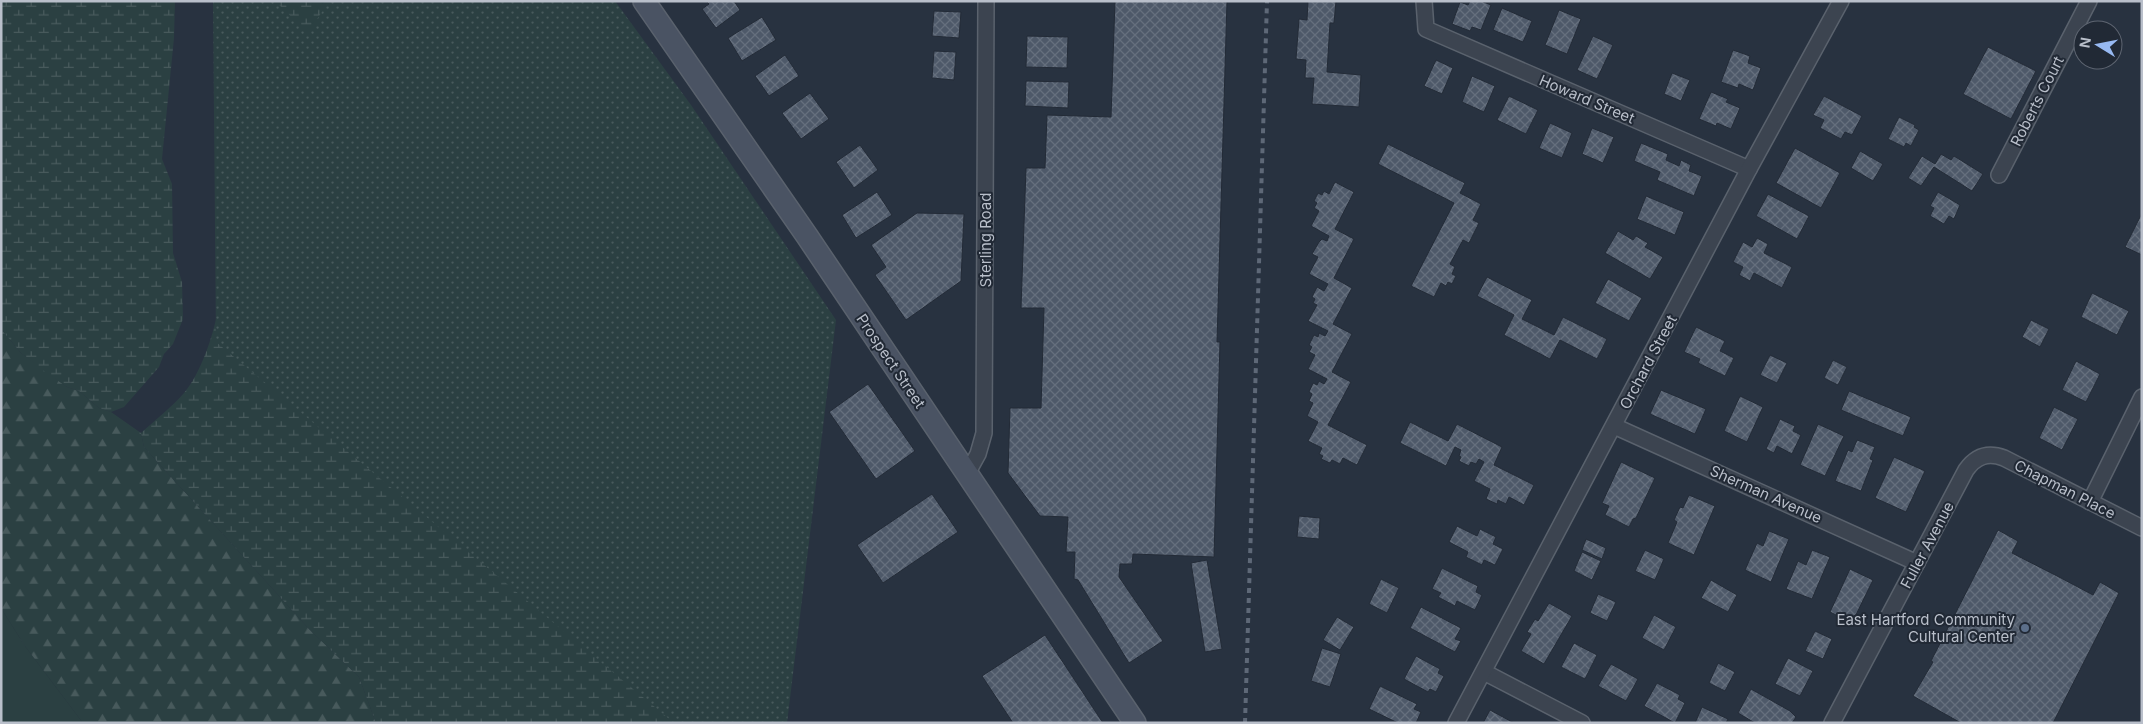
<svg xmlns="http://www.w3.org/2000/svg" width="2143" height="724" font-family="Inter,sans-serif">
<defs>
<pattern id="forest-firs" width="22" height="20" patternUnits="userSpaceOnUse" patternTransform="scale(1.25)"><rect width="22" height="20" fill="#2b4042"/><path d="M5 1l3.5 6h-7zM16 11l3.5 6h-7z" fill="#485a5c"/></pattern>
<pattern id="wetland-marsh" width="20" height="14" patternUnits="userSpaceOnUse" patternTransform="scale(1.25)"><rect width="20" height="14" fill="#2b4042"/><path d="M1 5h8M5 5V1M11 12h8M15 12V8" fill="none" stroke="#485a5c"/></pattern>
<pattern id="park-dots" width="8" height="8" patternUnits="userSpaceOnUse" patternTransform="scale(1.25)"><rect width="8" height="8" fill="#2b4042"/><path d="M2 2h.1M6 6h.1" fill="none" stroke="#485a5c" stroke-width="1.8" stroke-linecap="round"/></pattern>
<pattern id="building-cross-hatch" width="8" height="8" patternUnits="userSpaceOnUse" patternTransform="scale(1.25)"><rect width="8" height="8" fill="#4e5969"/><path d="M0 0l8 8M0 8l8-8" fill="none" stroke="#656f7d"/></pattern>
</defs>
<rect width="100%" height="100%" fill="#283240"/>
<!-- grass -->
<polygon fill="#2b4042" points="1,608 25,646 83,723 1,723"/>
<!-- forest -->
<polygon fill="url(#forest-firs)" points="1,329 21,353 67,387 79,391 99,408 111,412 141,433 144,447 309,629 359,677 376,723 83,723 25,646 1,608"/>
<!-- wetland -->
<g fill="url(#wetland-marsh)">
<polygon points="1,1 175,1 174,38 162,159 172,184 173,253 182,282 183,319 173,344 164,354 159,367 124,407 111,412 99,408 79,391 67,387 44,371 21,353 1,329"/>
<path d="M224,1H421L751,723H376L359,677L309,629L144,447L141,433C155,420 171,408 184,393C201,373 213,336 218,310Z"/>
</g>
<!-- park -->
<polygon fill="url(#park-dots)" points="213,1 275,1 308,33 329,1 615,1 691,105 836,320 787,723 674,723 216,342"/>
<!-- building -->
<g fill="url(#building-cross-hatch)" stroke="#232b37">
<polygon points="706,1 734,1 740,10 716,28 702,9 709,4"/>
<polygon points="1115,1 1227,1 1217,342 1220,342 1214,557 1133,554 1132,564 1120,564 1119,577 1163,641 1129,663 1078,580 1074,579 1075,552 1066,552 1068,517 1040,516 1008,473 1010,408 1041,408 1044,308 1021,308 1026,168 1045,168 1047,115 1111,117"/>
<polygon points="1308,1 1336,1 1334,23 1330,23 1327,72 1361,75 1359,107 1312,104 1314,78 1305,78 1306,60 1296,59 1299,19 1307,20"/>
<polygon points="1470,1 1481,1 1491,5 1481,30 1472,27 1470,31 1452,24 1460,2 1468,5"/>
<polygon points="1502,8 1532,21 1523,42 1493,30"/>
<polygon points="1559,10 1581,19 1567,54 1545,45"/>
<polygon points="934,11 961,12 959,38 932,36"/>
<polygon points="762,17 776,40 742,61 728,38"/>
<polygon points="1027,36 1068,37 1067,68 1026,67"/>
<polygon points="1593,36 1613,45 1597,79 1577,70"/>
<polygon points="1988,47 2036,71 2011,119 1963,94"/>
<polygon points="1733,50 1750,56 1748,63 1761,68 1753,90 1739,84 1738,88 1721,82"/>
<polygon points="934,51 956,52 954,80 932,78"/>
<polygon points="785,55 799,76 769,96 755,76"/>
<polygon points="1436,60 1453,68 1442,94 1424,86"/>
<polygon points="1672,73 1690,80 1681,101 1664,94"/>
<polygon points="1472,76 1495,86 1484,112 1462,102"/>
<polygon points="1026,81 1069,82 1068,108 1025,106"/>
<polygon points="1711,92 1728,99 1726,102 1740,108 1731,129 1717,123 1716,126 1699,119"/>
<polygon points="810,93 829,119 801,139 782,113"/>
<polygon points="1509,96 1538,110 1526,134 1497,120"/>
<polygon points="1824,96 1862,116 1852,135 1845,132 1841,139 1820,128 1824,120 1813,115"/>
<polygon points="1899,117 1915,125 1914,127 1919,130 1911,146 1906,143 1904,147 1888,139"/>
<polygon points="1550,123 1572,133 1562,158 1539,148"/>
<polygon points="1592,128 1614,137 1603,163 1582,154"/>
<polygon points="1641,143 1668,154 1666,160 1679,166 1681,160 1691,165 1689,171 1702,176 1694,196 1657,180 1660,172 1634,161"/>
<polygon points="1388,144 1465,183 1460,193 1481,204 1473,220 1479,223 1469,243 1463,240 1450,264 1455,267 1452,274 1456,276 1452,284 1448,282 1446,286 1441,283 1434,297 1411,286 1454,203 1378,164"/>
<polygon points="860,145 878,170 854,188 836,162"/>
<polygon points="1795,148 1840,173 1821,208 1776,183"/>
<polygon points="1860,151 1883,164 1873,181 1851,168"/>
<polygon points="1941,154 1951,160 1954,156 1983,174 1972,191 1934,167 1921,186 1908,178 1922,156 1935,164"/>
<polygon points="1335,182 1354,192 1335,229 1354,239 1334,278 1352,288 1333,324 1352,334 1332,372 1351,382 1328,425 1367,445 1357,465 1343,458 1340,464 1332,460 1330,463 1321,459 1323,456 1319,454 1322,448 1308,441 1318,422 1307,416 1313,403 1309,401 1312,394 1309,392 1313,383 1317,385 1319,381 1324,384 1327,379 1308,369 1315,355 1309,352 1312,347 1309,345 1314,335 1318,337 1319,333 1325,336 1328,331 1308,321 1317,305 1313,303 1315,299 1312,297 1317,287 1324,291 1328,284 1309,274 1318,257 1312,254 1319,242 1322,239 1327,241 1329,236 1311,226 1319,211 1314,208 1317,203 1314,201 1318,193 1322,195 1324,191 1329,194"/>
<polygon points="877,192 892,215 856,238 842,215"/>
<polygon points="1938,192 1960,205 1954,219 1949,216 1944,224 1930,216 1934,208 1930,206"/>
<polygon points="1768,194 1809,216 1797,239 1756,216"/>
<polygon points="1646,196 1684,212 1675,235 1637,219"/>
<polygon points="917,213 964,214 961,281 906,320 875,275 886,267 871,245"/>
<polygon points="2142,213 2142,255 2125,247"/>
<polygon points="1618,231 1633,240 1636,236 1648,243 1645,247 1663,257 1650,279 1605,253"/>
<polygon points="1757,238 1768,244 1764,253 1792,267 1782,288 1754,273 1750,281 1739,275 1743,267 1733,262 1743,242 1752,247"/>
<polygon points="1487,277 1532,300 1522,319 1554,335 1563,317 1607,339 1597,359 1560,340 1550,359 1504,335 1514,315 1477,296"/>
<polygon points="1608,279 1642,298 1629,321 1595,303"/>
<polygon points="2092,293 2129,311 2117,335 2081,317"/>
<polygon points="2031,320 2049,329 2040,347 2022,337"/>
<polygon points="1696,327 1725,341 1720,351 1734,358 1725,376 1698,363 1700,359 1684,352"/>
<polygon points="1770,355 1787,363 1777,383 1760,375"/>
<polygon points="1833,360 1847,367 1838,385 1824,378"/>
<polygon points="2076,361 2100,374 2086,402 2062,390"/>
<polygon points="868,384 915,451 876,479 829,412"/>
<polygon points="1661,390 1706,409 1695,434 1650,414"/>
<polygon points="1849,391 1911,417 1903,436 1841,410"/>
<polygon points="1740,396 1763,407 1747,442 1724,431"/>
<polygon points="2054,407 2078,419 2062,450 2039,438"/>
<polygon points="1780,419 1795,426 1793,431 1801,435 1792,454 1777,446 1774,453 1766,449"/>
<polygon points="1410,422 1448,441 1457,424 1502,447 1494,465 1534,485 1524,505 1509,497 1506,504 1498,500 1497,504 1486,499 1490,489 1474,481 1484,462 1479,459 1476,464 1471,462 1469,466 1459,461 1461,457 1459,456 1461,450 1455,447 1446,466 1400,443"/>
<polygon points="1818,424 1844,436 1825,476 1800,465"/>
<polygon points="1857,440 1875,447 1870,459 1873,460 1861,491 1835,481 1848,450 1852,452"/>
<polygon points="1894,457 1925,471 1906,512 1875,498"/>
<polygon points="1621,462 1655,478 1636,518 1633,519 1629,527 1605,515 1609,506 1602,503"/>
<polygon points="932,494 958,532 883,583 857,545"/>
<polygon points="1689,495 1715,506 1694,555 1668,543 1677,522 1674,520 1680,507 1683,508"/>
<polygon points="1299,516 1320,518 1319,539 1297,537"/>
<polygon points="1457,526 1477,536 1480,529 1496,537 1493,544 1503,549 1495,565 1484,560 1482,565 1466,557 1468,552 1449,542"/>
<polygon points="1998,530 2018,541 2012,553 2061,578 2093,595 2100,582 2119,593 2053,723 1961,723 1913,696 1933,662 1931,661"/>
<polygon points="1769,531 1789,539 1771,582 1745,570 1757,543 1763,546"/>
<polygon points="1586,539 1606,548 1602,559 1582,550"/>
<polygon points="1645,550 1664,559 1655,580 1635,571"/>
<polygon points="1812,550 1830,557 1812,599 1786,589 1798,561 1806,565"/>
<polygon points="1582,552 1601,561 1592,580 1574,571"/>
<polygon points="1207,560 1222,649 1205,652 1191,563"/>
<polygon points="1442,568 1478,586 1476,592 1482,595 1475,610 1457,601 1455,606 1438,597 1441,593 1432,589"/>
<polygon points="1850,569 1873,580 1852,623 1830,612"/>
<polygon points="1381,579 1399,588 1387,613 1369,604"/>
<polygon points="1711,580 1737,595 1728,612 1701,598"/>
<polygon points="1598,594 1616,602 1607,621 1590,613"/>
<polygon points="1549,603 1572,616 1544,664 1521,651 1531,634 1527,632 1535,619 1538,621"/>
<polygon points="1421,607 1461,628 1455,639 1461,641 1455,652 1410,628"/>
<polygon points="1654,615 1676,627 1664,650 1642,638"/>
<polygon points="1337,617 1354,627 1340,650 1323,640"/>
<polygon points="1815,631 1832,639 1823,659 1805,651"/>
<polygon points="1045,635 1103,723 1013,723 982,676"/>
<polygon points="1574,643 1597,655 1585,679 1561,667"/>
<polygon points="1322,648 1341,654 1330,687 1311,681"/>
<polygon points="1416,656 1440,669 1438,673 1444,676 1436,692 1430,689 1428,692 1404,679"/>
<polygon points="1788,658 1813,671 1800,696 1775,684"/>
<polygon points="1718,663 1735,672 1725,691 1709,683"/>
<polygon points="1611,664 1638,679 1626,701 1598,686"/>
<polygon points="1657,683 1680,695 1678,699 1685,703 1675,723 1644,706"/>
<polygon points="1380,686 1417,704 1414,709 1421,712 1416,723 1398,723 1369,709"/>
<polygon points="1751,689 1790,711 1796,717 1792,723 1755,723 1738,713"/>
<polygon points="1702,707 1728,719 1726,723 1695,723"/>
<polygon points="1490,710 1514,723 1483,723"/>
</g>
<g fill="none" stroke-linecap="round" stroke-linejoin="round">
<!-- street casing -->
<g stroke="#5a626d" stroke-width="18">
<g id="street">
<polyline points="1424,1 1426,29 1749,169"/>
<polyline points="1999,175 2089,1"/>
<polyline points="1614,426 1917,563"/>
<polyline points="967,474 978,454 984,433 986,1"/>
<polyline points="2090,502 2142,397"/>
<polyline points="1484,672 1582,723"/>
<polyline points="1456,723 1749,169 1841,1"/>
<path d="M1832,723L1966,470C1976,456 1988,452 2004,458L2142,528"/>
</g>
</g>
<!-- secondary casing -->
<g stroke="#5a626d" stroke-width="24">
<polyline id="secondary" points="644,1 807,236 1135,723"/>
</g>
<!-- street -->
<use href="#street" stroke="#3c4450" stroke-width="15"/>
<!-- secondary -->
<use href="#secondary" stroke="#4a5363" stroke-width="21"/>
<!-- rail -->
<polyline stroke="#5e6877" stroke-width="4" stroke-dasharray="5 5" stroke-linecap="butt" points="1245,723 1267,1"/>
</g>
<!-- markers -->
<circle fill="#5c6f8a" stroke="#212935" stroke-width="2" cx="2025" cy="628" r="5"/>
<g text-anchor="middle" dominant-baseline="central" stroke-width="4" stroke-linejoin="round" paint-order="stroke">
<!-- street labels -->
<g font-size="15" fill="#b9bfca" stroke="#212935">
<text transform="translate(1587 99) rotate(23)">Howard Street</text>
<text transform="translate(2037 101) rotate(-63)">Roberts Court</text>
<text transform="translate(985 240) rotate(-90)">Sterling Road</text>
<text transform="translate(891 361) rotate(56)">Prospect Street</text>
<text transform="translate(1648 362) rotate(-62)">Orchard Street</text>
<text transform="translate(2065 489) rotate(27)">Chapman Place</text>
<text transform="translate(1766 494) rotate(24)">Sherman Avenue</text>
<text transform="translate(1927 545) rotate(-62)">Fuller Avenue</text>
</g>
<!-- poi labels -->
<g font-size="15" fill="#b9bfca" stroke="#212935" text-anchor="end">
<text x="2015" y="619">East Hartford Community<tspan x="2015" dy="17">Cultural Center</tspan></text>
</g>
</g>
<!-- border -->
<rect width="2143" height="724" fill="none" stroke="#b9bfca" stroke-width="5"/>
<!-- north arrow -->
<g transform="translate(2098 45) rotate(280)"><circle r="24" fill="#212935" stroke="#5e6571"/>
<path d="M0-4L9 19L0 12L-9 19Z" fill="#97b9f2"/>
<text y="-8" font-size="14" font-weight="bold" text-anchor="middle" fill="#b9bfca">N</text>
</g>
</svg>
